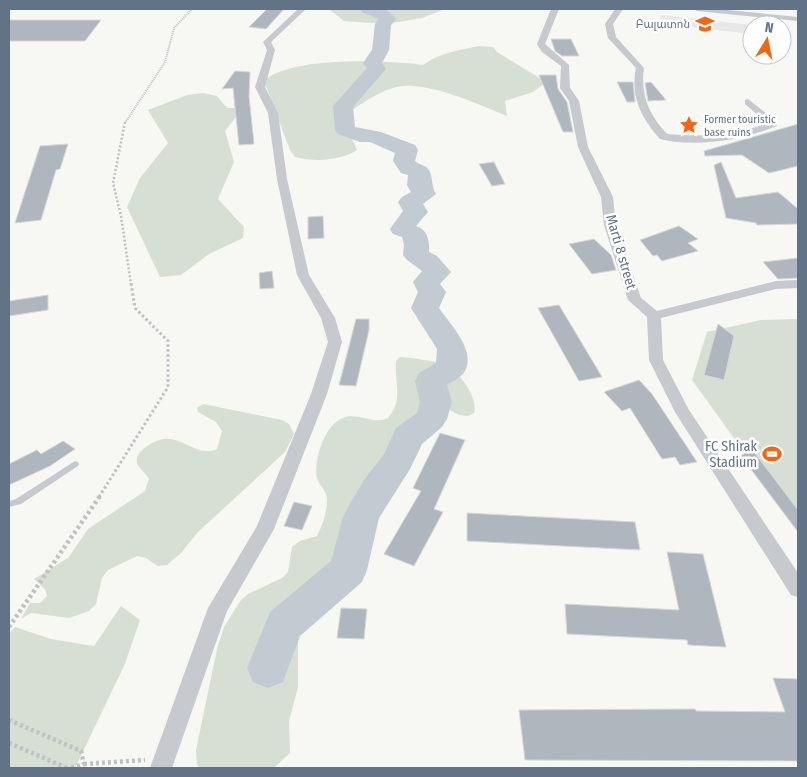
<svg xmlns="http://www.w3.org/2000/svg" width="807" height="777" font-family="'Fira Sans Condensed','Noto Sans Armenian',sans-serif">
<rect width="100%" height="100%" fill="#f7f7f3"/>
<!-- built -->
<polygon fill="#e7e8e7" points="661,15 752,25 752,34 659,23"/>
<!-- green -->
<g fill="#d7dfd4">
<polygon points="329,9 445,9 422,18 399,22 372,23 344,21"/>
<path d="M479,46L493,47L497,52L546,82L533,92L505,101L507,116C480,105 421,78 393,88C374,94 358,106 342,117L357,150C339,161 316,162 295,157L290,150L264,81C290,56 388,60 423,65C439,53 460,50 479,46Z"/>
<polygon points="203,93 217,96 227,108 243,108 225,131 234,162 218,199 244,227 243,238 209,254 181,275 160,277 127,207 140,178 168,143 148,110 187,95"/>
<polygon points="798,319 798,527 692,380 707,332 761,320"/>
<path d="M400,357C407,357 441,362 446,365C459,371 479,399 474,413L468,416L459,415L446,408L438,407L431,410L408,437L376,490L361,552L326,590L317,596L303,620L298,638V687L289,721L290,753L274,768H199L197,764L196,750L217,649L224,627L241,600L248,594L282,578L288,572L292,547L300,541L317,536C323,524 327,513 327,499C327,491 319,486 317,478C313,461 325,424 343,418C358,412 372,425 388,418C404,399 394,383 396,361Z"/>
<path d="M203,404L282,420L289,424L294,434L285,452L198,532L181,553L167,565L158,566L146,558L137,556L108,570L102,578L96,604L89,611L69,618L31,613L21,619L30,603H40L47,596L45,589L34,579L68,558L88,529L145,491L149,479C146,474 139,468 137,463C134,451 155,440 164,439C184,437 198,458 217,449L222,431L216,422L198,412L197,408Z"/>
<polygon points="121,606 140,620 124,666 75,768 9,768 9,634 15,627 51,639 94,646"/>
</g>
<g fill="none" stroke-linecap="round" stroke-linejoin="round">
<!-- river -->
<path fill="#c2cbd2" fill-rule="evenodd" d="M360,9H385L397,19L391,25L389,50L382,63L386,69L353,107L355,127L381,132L415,145L418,150L415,161C419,165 426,165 429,170C433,176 431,186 436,194L423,204L428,212L416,226C427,229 430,241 429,252L437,256L451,272L440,284L446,292L439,308C450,324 479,353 463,374C459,378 452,382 447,385L452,402L447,419L442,427L422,444L410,469L379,518L367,570L362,582L300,636L283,682L268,688L253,682L247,668L270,612L331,561L343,517L348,507L364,480L384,454L396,428L417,413L420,402L415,381L419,373L436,363L437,349L411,308L418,292L413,282L422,271L407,260L403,255L404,245L402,237L393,234L390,229L403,211L398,202L402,197L411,192L407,185L408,175L401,173L393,161L395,153L370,142H360L338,134L335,130L333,106L367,68L363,63L372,50L375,24L379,19L362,12Z"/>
</g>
<!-- building -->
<g fill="#afb6bd" stroke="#d8d8d6">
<polygon points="267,9 284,9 266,29 249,27"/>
<polygon points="9,20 101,20 85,41 9,41"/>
<polygon points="551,39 571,39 579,56 562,56 555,51"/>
<polygon points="235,71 250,72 249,96 254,144 239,145 233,88 222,89"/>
<polygon points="539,75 556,75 558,89 567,102 573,132 563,132"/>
<polygon points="617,82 633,82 635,102 627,102"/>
<polygon points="651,82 666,100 648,101 645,83"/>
<polygon points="798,124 798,166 769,173 742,155 705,156 704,151"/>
<polygon points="68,144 60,169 56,170 41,220 15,223 40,146"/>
<polygon points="494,162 505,184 492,186 479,164"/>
<polygon points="721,162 736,198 778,192 798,209 798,224 757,225 756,223 726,218 714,165"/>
<polygon points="323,216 324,238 308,239 308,217"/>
<polygon points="679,226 698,239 688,243 698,251 662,261 657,255 653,256 640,240"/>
<polygon points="594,239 611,255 616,270 592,274 569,244"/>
<polygon points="798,258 798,278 778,279 763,262"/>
<polygon points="272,271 274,288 260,289 259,273"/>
<polygon points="48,295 48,310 9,316 9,301"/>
<polygon points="559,305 602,377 579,381 538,308"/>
<polygon points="356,319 369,319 369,330 356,386 339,385"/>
<polygon points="718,324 734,336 724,380 704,375"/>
<polygon points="639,380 652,394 697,462 680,465 675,457 662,459 630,408 622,411 604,392"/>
<polygon points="440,433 465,440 434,509 443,512 414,566 384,554 421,491 413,488"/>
<polygon points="63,441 75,449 50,466 9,485 9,464 37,450 41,454"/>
<polygon points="751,448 798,510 798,532 741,456"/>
<polygon points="294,502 312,506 302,530 284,526"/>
<polygon points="467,513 635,522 640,550 467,541"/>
<polygon points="667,552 703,554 726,647 688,645 687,640 567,634 565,604 679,610"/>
<polygon points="341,608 367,609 364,639 337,638"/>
<polygon points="773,678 798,679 798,761 525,760 519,710 695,709 696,711 785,712"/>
</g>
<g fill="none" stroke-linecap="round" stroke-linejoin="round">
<!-- path-far3 -->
<polyline stroke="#bfc1c4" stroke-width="2" stroke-dasharray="1 1" stroke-linecap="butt" points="125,123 165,62 174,28 192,9"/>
<!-- path-far2 -->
<polyline stroke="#bfc1c4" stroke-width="2.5" stroke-dasharray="2 2" stroke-linecap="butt" points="125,122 113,183 121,216 131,284"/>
<!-- path-far1 -->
<polyline stroke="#bfc1c4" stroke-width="3" stroke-dasharray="2.5 2.5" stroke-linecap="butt" points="99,497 168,387 168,341 135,308 131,283"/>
<!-- path -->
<g stroke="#bfc1c4" stroke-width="4.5" stroke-dasharray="3 3" stroke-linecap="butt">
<polyline points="9,627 100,496"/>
<polyline points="9,720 81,751 84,764 71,768"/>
<polyline points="9,743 67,768"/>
<polyline points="84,764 145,760"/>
</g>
<!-- service -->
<polygon fill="#c6c9cd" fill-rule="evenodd" points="75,461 78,462 79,464 78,466 21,504 9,507 9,501 16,499"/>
<!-- minor -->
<g fill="#c6c9cd" fill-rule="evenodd">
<polygon points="298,9 306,9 271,42 275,50 265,87 278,113 287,179 309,275 335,318 342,342 327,394 274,529 227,611 172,768 150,768 208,608 257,526 311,394 328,342 321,318 297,275 277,179 268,113 255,87 267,50 263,42"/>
<polygon points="551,9 559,9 545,44 569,65 570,88 579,101 588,147 613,197 616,225 641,298 657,311 776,281 798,280 798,288 776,289 661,318 663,360 689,410 798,573 798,597 791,595 675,412 649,360 647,317 628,300 604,225 601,197 578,147 569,101 560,88 561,66 542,52 537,44"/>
<path d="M615,9H623L613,24L616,37L644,68C640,94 649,115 667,134C700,137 736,136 767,123L745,104V100L748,99L777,122V126C743,140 697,148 660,139C642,119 630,97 636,68L608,38L605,24Z"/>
<polygon points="693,9 718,9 798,17 798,21 697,11"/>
</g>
</g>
<!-- icons -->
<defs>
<g id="school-bare" transform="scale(1.5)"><path d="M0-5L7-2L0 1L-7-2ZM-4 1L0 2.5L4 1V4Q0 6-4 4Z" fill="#f36617" stroke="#fff" stroke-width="2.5" paint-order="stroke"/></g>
<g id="sight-bare" transform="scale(1.5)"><path d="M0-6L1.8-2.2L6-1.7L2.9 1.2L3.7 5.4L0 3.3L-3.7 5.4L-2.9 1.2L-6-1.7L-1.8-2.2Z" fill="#f36617" stroke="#fff" stroke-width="2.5" paint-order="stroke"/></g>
<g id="stadium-bare" transform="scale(1.5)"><path d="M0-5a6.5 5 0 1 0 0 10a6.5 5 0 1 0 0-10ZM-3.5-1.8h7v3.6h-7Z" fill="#f36617" stroke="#fff" stroke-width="2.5" paint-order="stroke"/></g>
</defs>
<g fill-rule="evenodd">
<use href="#school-bare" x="705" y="24"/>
<use href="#sight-bare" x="689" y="125"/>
<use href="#stadium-bare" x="772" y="454"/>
</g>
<g text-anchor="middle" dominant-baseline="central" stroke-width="5" stroke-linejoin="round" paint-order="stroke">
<!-- far-poi labels -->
<g font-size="11" fill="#637387" stroke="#fff" text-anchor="end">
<text x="690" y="24">Բալատոն</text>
<text x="704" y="119" text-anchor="start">Former touristic<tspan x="704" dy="13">base ruins</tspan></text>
</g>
<!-- street labels -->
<g font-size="14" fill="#637387" stroke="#fff">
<text transform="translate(621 252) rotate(74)">Marti 8 street</text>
</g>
<!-- poi labels -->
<g font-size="14" fill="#637387" stroke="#fff" text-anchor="end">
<text x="757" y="446">FC Shirak<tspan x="757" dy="16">Stadium</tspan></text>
</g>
</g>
<!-- border -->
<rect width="807" height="777" fill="none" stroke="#637387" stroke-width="20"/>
<!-- north arrow -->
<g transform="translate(767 40) rotate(10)"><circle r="24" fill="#ffffff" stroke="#c1c7cf"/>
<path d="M0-4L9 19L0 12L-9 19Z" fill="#f36617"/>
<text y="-8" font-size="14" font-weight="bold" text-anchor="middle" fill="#637387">N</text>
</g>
</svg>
